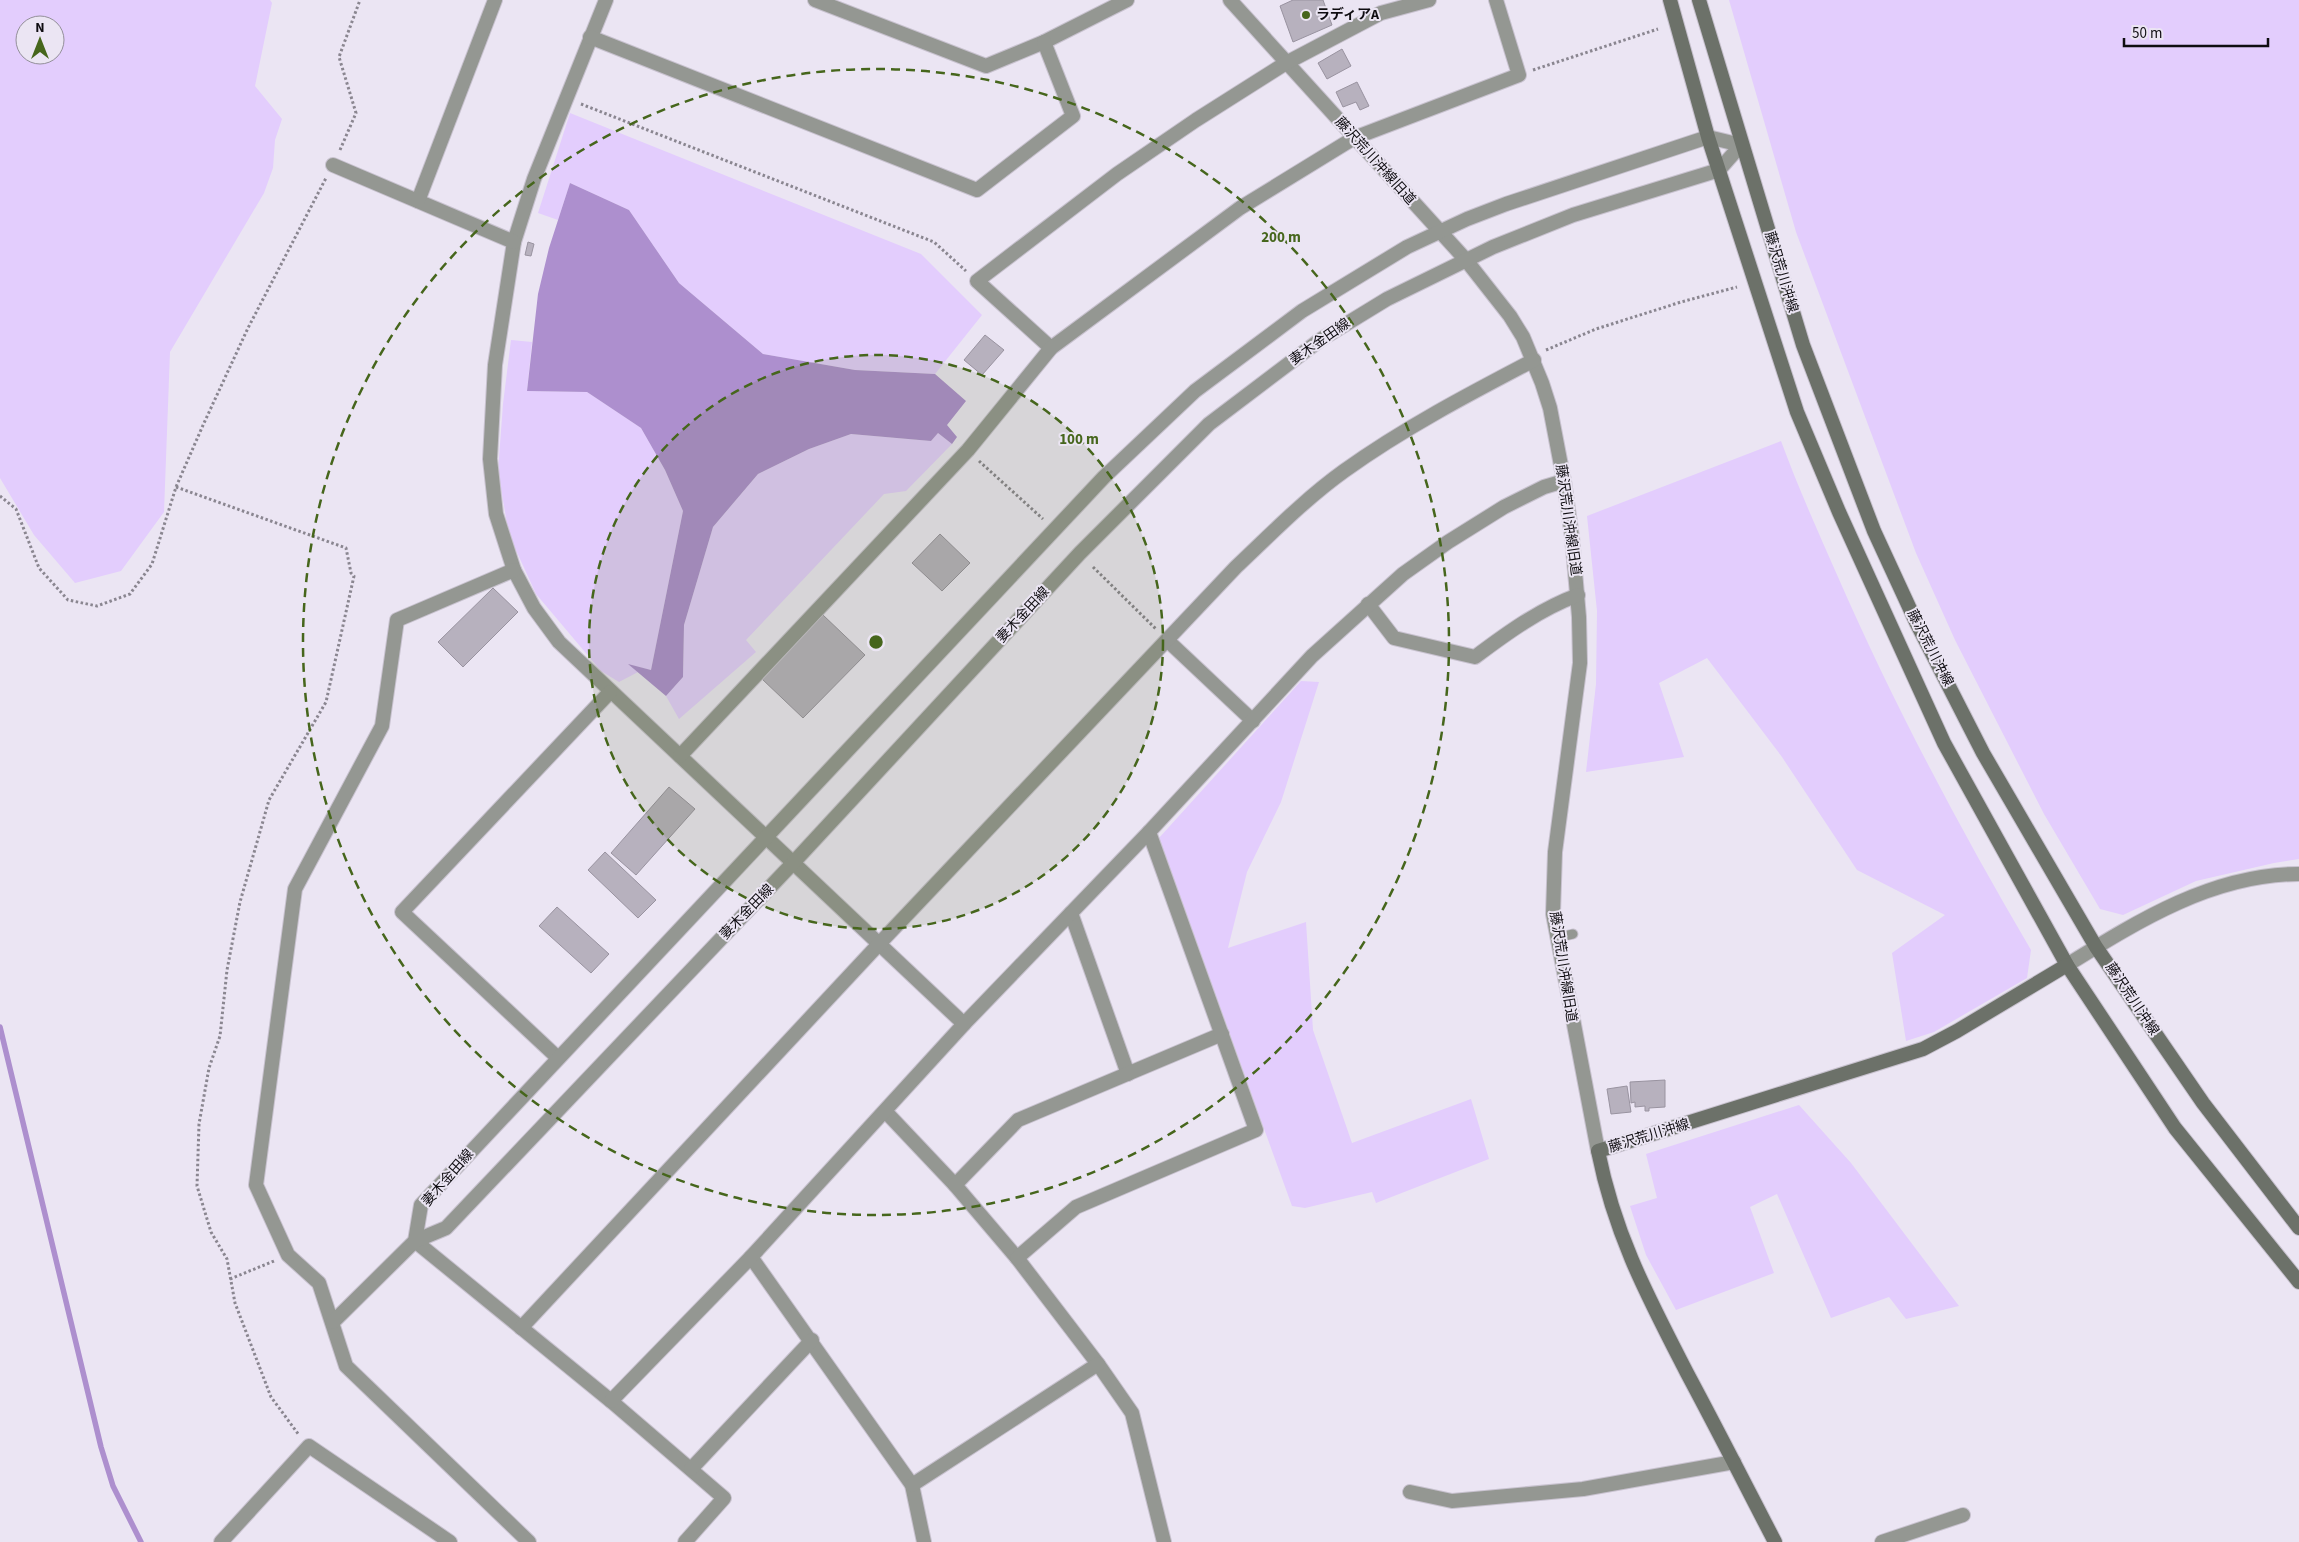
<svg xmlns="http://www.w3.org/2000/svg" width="2299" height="1542" font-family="'Source Sans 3','Noto Sans JP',sans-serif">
<rect width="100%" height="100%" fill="#ebe5f3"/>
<!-- green -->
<g fill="#e3cdfd" fill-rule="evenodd">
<path d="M0,0H270L272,3L255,86L282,119L275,140L273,168L264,193L170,352L164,512L121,571L75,583L34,535L0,478ZM25,25H55V55H25Z"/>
<polygon points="1729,0 2299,0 2299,859 2274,863 2196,881 2123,915 2100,909 2044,814 1955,640 1916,553 1796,232"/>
<polygon points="570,113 921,254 982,315 935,374 855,370 763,354 679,283 629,210 570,183 558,220 538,213"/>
<polygon points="511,340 532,342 527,391 587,392 641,428 665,470 683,511 651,670 630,665 638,672 619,682 601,671 536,594 509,535 498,471 503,404"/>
<polygon points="938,433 952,444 906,491 884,494 746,640 756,652 679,719 666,696 683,677 684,625 713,527 758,474 809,449 851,434 931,441"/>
<path d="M1781,441C1798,487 1818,532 1838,577C1894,705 1960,829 2031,950L2027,978L1934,1032L1906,1041L1892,953L1945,915L1857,870L1782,757L1707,658L1659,683L1684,757L1586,772L1596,684L1597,611L1587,516Z"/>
<polygon points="1301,681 1319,682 1281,802 1247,872 1228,948 1306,922 1313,1030 1352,1143 1471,1099 1489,1159 1376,1203 1372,1192 1305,1208 1292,1206 1159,838"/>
<polygon points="1799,1105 1851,1163 1959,1306 1906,1319 1889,1297 1831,1318 1777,1194 1750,1207 1774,1273 1676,1310 1646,1255 1630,1206 1657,1198 1646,1154"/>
</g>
<!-- water -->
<polygon fill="#ad8fce" points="570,183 629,210 679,283 763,354 855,370 935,374 966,401 947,425 957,437 952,444 938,433 931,441 851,434 809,449 758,474 713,527 684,625 683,677 666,696 628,664 651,670 683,511 665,470 641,428 587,392 527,391 538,294 549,248"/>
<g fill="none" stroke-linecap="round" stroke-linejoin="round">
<!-- stream -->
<polyline stroke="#ad8fce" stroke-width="5.5" points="0,1027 101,1447 113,1486 141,1542"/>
</g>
<!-- building -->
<g fill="#b7b1be" stroke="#9993a0">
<polygon points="1293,0 1323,0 1332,25 1293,42 1280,6"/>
<polygon points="1342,49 1351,66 1327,79 1318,63"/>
<polygon points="1357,82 1369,106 1360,110 1356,102 1343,107 1336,92"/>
<polygon points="528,242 534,244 531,256 525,255"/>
<polygon points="985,335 1004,350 982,375 964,360"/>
<polygon points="940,534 970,563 942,591 912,563"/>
<polygon points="493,588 518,612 463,667 438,642"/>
<polygon points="823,615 865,655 803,718 762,679"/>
<polygon points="669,787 695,809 636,875 611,853"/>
<polygon points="605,852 656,900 638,918 588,870"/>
<polygon points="557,907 609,954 591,973 539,926"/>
<polygon points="1665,1080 1665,1107 1649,1108 1649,1111 1645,1111 1645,1106 1635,1107 1635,1102 1631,1103 1630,1082"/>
<polygon points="1627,1086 1631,1112 1611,1114 1607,1089"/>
</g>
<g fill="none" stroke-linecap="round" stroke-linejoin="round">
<!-- service casing -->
<g stroke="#c8c2cf" stroke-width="11">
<polyline id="service" points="1556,938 1573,934"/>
</g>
<!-- minor casing -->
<g stroke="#c8c2cf" stroke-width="16">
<g id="minor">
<polyline points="606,0 534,179 514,242 495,365 490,459 496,514 514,570 534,608 559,642 964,1024"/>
<polyline points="815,0 986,66 1044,42 1127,0"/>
<polyline points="1230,0 1466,260 1510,316 1523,337 1542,383 1550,408 1564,481 1572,537 1579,617 1580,663 1555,852 1553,914 1598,1151"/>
<polyline points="590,37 977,190 1073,116 1044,42"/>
<polyline points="333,165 514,242"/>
<polyline points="418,201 495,0"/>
<polyline points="1051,348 977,281 1117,174 1196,120 1286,63 1381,13 1429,0"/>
<polyline points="514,570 397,620 382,726 295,889 256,1185 288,1255 319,1283 346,1366 529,1542"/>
<path d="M1368,604L1394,638L1475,657C1507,633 1540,609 1578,595"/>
<polyline points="1167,640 1253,721"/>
<polyline points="680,756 968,450 1051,348 1240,208 1354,138 1519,75 1496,0"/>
<polyline points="1071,913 1128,1074"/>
<polyline points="558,1058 402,912 610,692"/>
<polyline points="885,1111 955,1185 1017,1258 1098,1364 1132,1413 1164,1542"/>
<polyline points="955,1185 1018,1120 1222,1034"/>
<polyline points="415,1241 611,1401 724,1498 685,1542"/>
<polyline points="751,1257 912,1485 924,1542"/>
<polyline points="1017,1258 1076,1207 1256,1130 1149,832"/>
<path d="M521,1328L879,944L1236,567C1271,534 1305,499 1344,471C1404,428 1469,394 1534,360"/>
<polyline points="611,1401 751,1257 964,1024 1149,832 1312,656 1403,574 1448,542 1504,507 1544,487 1564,481"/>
<polyline points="691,1469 812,1340"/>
<polyline points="912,1485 1098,1364"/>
<polyline points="1410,1492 1452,1501 1583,1489 1734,1462"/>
<polyline points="221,1542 309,1446 450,1542"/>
<polyline points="1882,1542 1963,1515"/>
</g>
</g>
<!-- tertiary casing -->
<g stroke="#c8c2cf" stroke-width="16">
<g id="tertiary">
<path d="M2067,965C2138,921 2213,874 2299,874"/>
<polyline points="333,1322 415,1241 446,1228 793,863 1080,553 1209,424 1320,340 1387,299 1493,247 1573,215 1719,170 1741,145 1708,137 1506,204 1467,219 1407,247 1302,311 1195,391 1104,477 421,1205 415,1241"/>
</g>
</g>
<!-- secondary casing -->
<g stroke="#c8c2cf" stroke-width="16">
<g id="secondary">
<polyline points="1670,0 1708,137 1797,412 1839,512 1944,743 2067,965 2175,1128 2299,1282"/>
<polyline points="1699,0 1803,345 1874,531 1916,622 1983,753 2096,947 2203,1103 2299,1228"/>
<path d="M1775,1542C1746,1486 1717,1429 1687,1373C1648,1297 1615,1236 1598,1151L1923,1049L1957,1031L2067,965"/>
</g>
</g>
<!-- path -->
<g stroke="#8a8690" stroke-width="3" stroke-dasharray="2.5 2.5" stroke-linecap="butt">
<polyline points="1533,70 1658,29"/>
<polyline points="581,104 934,242 966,271"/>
<polyline points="340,150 356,113 339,57 360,0"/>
<polyline points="1546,350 1596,329 1681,302 1737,287"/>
<polyline points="979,461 1043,519"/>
<polyline points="176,487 346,548 351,573 354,576 326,702 269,800 240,902 227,970 220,1036 209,1068 199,1124 197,1186 211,1232 227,1259 235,1303 271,1397 299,1435"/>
<polyline points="0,496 16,509 39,568 68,600 97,606 130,594 152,564 176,487 204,423 248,328 326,178"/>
<polyline points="1093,567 1157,630"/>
<polyline points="230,1279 274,1261"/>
</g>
<!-- service -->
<use href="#service" stroke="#949792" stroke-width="9"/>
<!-- minor -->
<use href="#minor" stroke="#949792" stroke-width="14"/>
<!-- tertiary -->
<use href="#tertiary" stroke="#949792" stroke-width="14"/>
<!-- secondary -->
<use href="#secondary" stroke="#6c7169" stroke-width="14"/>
</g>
<!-- distance rings -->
<circle cx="876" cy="642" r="287" fill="#46661c" fill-opacity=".12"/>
<g fill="none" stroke="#46661c" stroke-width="2.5" stroke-dasharray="9 6">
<circle cx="876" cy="642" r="287"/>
<circle cx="876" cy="642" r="573"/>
</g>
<!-- markers -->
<circle fill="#46661c" stroke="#ebe5f3" stroke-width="2" cx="1306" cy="15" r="5"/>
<g text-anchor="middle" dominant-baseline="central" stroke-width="4" stroke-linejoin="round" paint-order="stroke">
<!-- poi labels -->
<g font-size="14" font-weight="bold" fill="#0f0d11" stroke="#ebe5f3" text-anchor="start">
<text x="1316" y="15">ラディアA</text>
</g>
<!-- street labels -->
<g font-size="14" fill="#0f0d11" stroke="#ebe5f3">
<text transform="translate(1375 161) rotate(48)">藤沢荒川沖線旧道</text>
<text transform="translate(1781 272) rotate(73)">藤沢荒川沖線</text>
<text transform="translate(1320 342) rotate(-35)">妻木金田線</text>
<text transform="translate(1568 520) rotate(82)">藤沢荒川沖線旧道</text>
<text transform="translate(1023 615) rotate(-47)">妻木金田線</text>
<text transform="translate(1930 648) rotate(63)">藤沢荒川沖線</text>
<text transform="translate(747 912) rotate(-46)">妻木金田線</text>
<text transform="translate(1563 967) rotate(81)">藤沢荒川沖線旧道</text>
<text transform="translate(2132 999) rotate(56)">藤沢荒川沖線</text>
<text transform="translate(1649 1136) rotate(-17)">藤沢荒川沖線</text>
<text transform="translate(448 1178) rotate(-49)">妻木金田線</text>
</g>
</g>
<circle cx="876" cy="642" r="8" fill="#46661c" stroke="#ebe5f3" stroke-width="2.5"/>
<g font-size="15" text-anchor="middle" font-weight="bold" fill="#46661c" stroke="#ebe5f3" stroke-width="4" stroke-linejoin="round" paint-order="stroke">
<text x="1281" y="242">200 m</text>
<text x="1079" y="444">100 m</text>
</g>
<!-- north arrow -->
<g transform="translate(40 40)"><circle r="24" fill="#ebe5f3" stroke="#938f99"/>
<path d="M0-4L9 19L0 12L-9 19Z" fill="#46661c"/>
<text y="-8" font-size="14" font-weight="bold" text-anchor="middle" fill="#0f0d11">N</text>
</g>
<!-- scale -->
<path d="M2124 38v8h144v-8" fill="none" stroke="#0f0d11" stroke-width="2.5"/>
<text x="2132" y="38" font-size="15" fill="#0f0d11" stroke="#ebe5f3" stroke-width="4" paint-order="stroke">50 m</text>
</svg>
